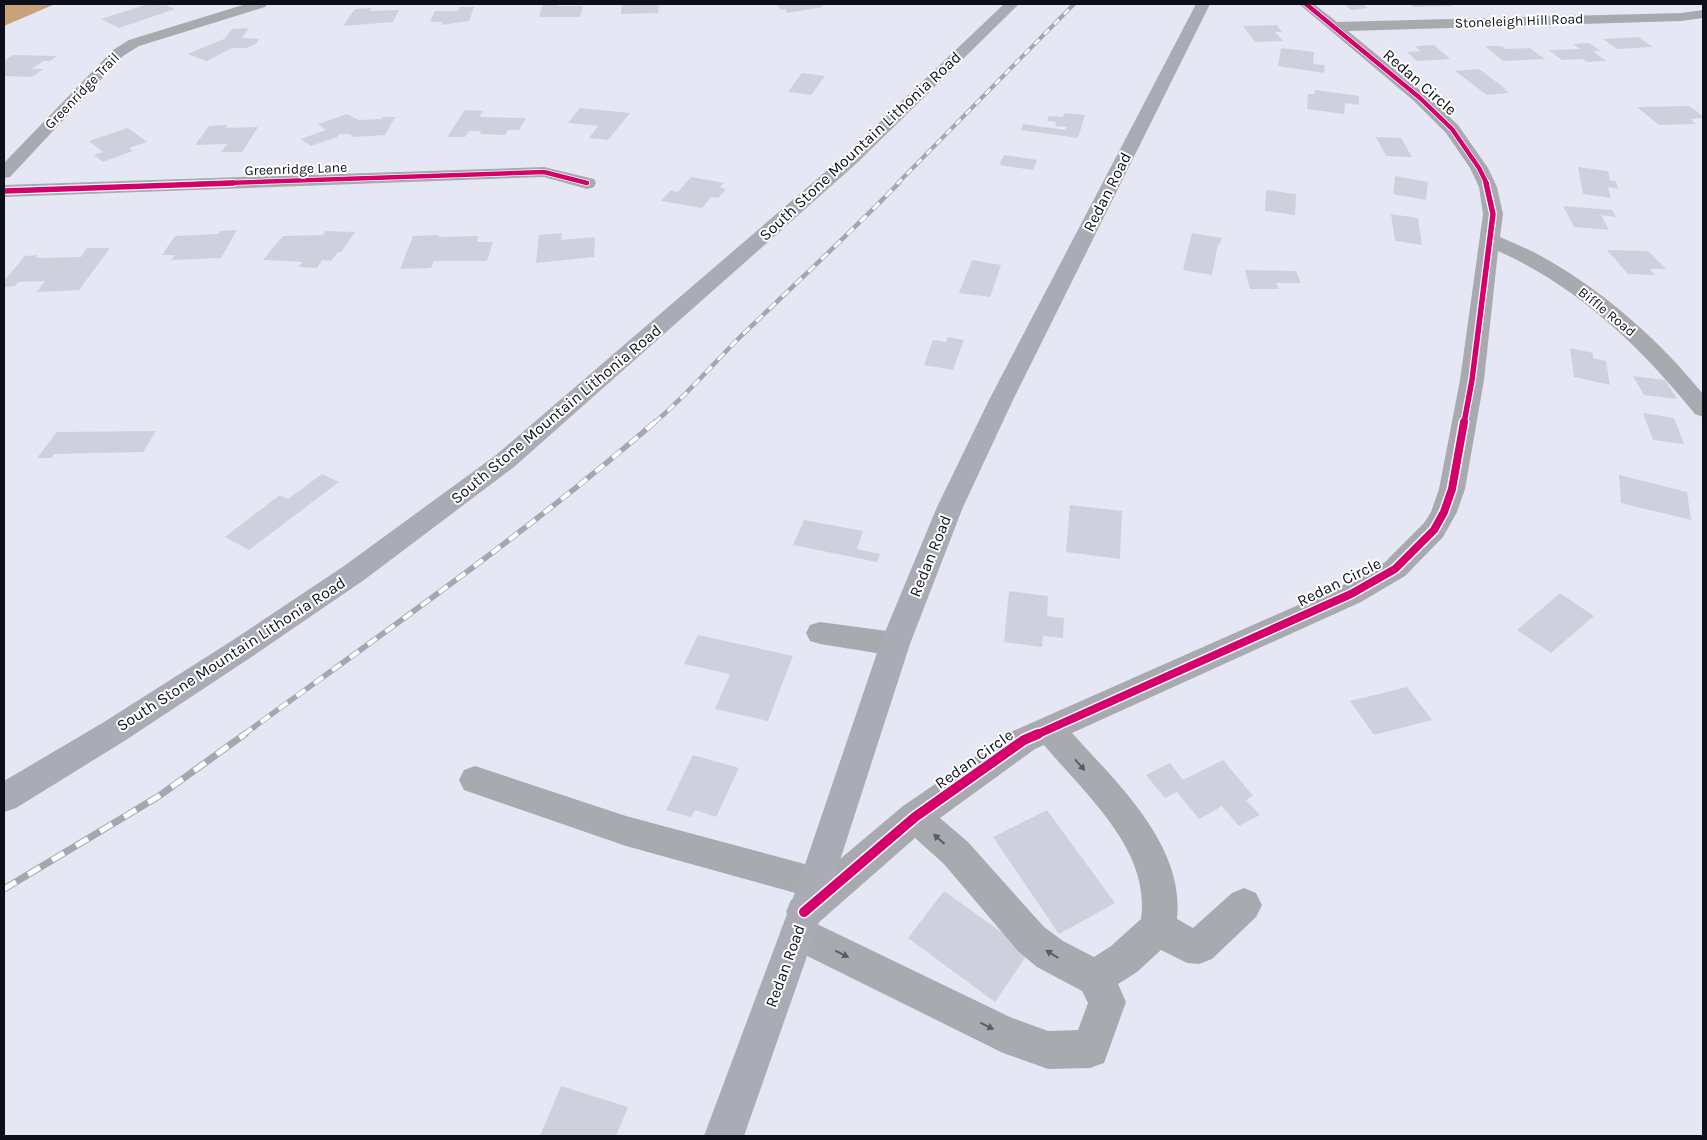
<svg xmlns="http://www.w3.org/2000/svg" width="1707" height="1140" font-family="Karla,sans-serif">
<rect width="100%" height="100%" fill="#e5e8f4"/>
<!-- water -->
<polygon fill="#c8a27a" points="4,4 55,4 4,26"/>
<!-- building -->
<g fill="#ced1dd">
<polygon points="148,4 163,4 175,9 119,28 101,19"/>
<polygon points="543,4 559,4 558,6 583,6 580,17 539,17"/>
<polygon points="622,4 659,4 658,13 621,14"/>
<polygon points="777,4 821,4 823,7 787,13 785,9 781,10"/>
<polygon points="1344,4 1362,4 1368,8 1351,10"/>
<polygon points="1410,4 1450,4 1452,6 1413,7"/>
<polygon points="459,7 474,7 469,21 441,25 443,22 430,22 435,11 458,11"/>
<polygon points="371,8 370,11 399,10 393,22 343,26 355,9"/>
<polygon points="1277,25 1282,32 1275,32 1283,41 1255,42 1243,26"/>
<polygon points="249,28 242,38 259,39 256,44 246,48 232,48 207,61 187,54 224,39 232,29"/>
<polygon points="1638,37 1653,47 1617,49 1603,39"/>
<polygon points="1589,43 1601,51 1593,51 1606,61 1587,62 1583,59 1562,60 1549,50 1580,49 1573,44"/>
<polygon points="1434,45 1450,59 1417,61 1407,52 1421,51 1415,46"/>
<polygon points="1485,46 1502,46 1506,49 1530,48 1545,59 1503,61"/>
<polygon points="1281,48 1314,52 1313,64 1325,65 1324,73 1278,66"/>
<polygon points="13,55 57,56 50,61 43,61 32,69 43,69 32,77 4,76 4,63 6,61 4,61"/>
<polygon points="1479,69 1506,89 1504,89 1509,93 1487,95 1455,71"/>
<polygon points="802,73 825,76 811,95 788,92"/>
<polygon points="1315,90 1359,96 1359,105 1345,103 1344,114 1307,109 1308,94 1315,94"/>
<polygon points="1689,106 1703,116 1703,118 1690,119 1696,124 1659,125 1637,107"/>
<polygon points="580,108 630,113 608,140 589,138 598,126 568,123"/>
<polygon points="465,110 483,111 479,117 526,118 519,130 508,130 505,135 480,134 481,131 469,131 465,137 447,137"/>
<polygon points="1064,113 1085,115 1078,138 1021,130 1023,124 1066,130 1066,127 1055,126 1056,122 1047,121 1049,116 1063,117"/>
<polygon points="347,114 359,120 381,119 383,117 395,117 385,135 354,137 350,134 339,134 337,137 311,146 301,139 326,130 318,124"/>
<polygon points="227,125 225,128 258,127 242,152 221,152 227,144 195,145 209,126"/>
<polygon points="128,128 147,142 129,148 133,151 103,162 94,155 103,152 89,141"/>
<polygon points="1376,137 1401,138 1412,157 1386,156"/>
<polygon points="1004,155 1037,160 1033,170 999,165"/>
<polygon points="1578,167 1608,171 1610,180 1616,181 1618,189 1608,187 1611,198 1583,194"/>
<polygon points="1395,176 1428,182 1426,200 1393,194"/>
<polygon points="691,177 724,183 720,187 726,189 718,198 711,197 702,208 661,201 671,190 678,192"/>
<polygon points="1266,190 1296,194 1295,215 1265,211"/>
<polygon points="1563,206 1612,210 1616,217 1601,215 1609,230 1574,227"/>
<polygon points="1391,214 1418,218 1422,245 1395,241"/>
<polygon points="237,230 221,258 171,260 175,255 162,255 175,236 218,234 220,231"/>
<polygon points="326,231 355,232 341,252 338,252 331,261 322,260 317,268 298,267 303,262 263,260 283,236 323,235"/>
<polygon points="562,233 561,240 595,237 594,257 536,263 539,235"/>
<polygon points="1192,233 1222,238 1220,244 1218,244 1212,275 1183,270"/>
<polygon points="439,235 439,237 478,236 477,242 493,242 487,261 434,261 431,268 400,269 413,236"/>
<polygon points="87,248 110,248 79,290 37,292 45,281 18,282 15,286 4,287 4,281 25,256 38,255 36,258 81,257"/>
<polygon points="1607,250 1648,251 1666,269 1650,269 1655,275 1628,274"/>
<polygon points="972,260 1001,265 990,297 959,293"/>
<polygon points="1245,270 1296,271 1301,283 1276,283 1279,289 1250,289"/>
<polygon points="948,337 964,340 953,370 924,365 933,340 946,342"/>
<polygon points="1570,348 1593,353 1593,358 1606,361 1610,385 1574,377"/>
<polygon points="1633,376 1665,380 1677,399 1644,395"/>
<polygon points="1643,413 1674,418 1684,444 1653,440"/>
<polygon points="156,431 143,452 54,454 52,458 37,458 57,432"/>
<polygon points="322,474 339,482 249,550 225,537 280,495 288,499"/>
<polygon points="1619,475 1687,492 1691,520 1621,503"/>
<polygon points="1070,505 1122,511 1120,559 1066,552"/>
<polygon points="804,520 863,531 857,549 880,554 877,562 793,545"/>
<polygon points="1009,591 1048,596 1047,616 1064,618 1063,638 1043,636 1042,647 1004,642"/>
<polygon points="1560,593 1594,616 1551,653 1517,630"/>
<polygon points="698,635 793,656 768,721 715,709 730,674 684,664"/>
<polygon points="1407,687 1432,720 1374,735 1350,701"/>
<polygon points="693,755 739,768 716,817 695,810 691,817 666,810"/>
<polygon points="1223,760 1253,796 1246,800 1260,815 1239,826 1222,806 1199,819 1177,792 1165,798 1146,775 1170,763 1183,780"/>
<polygon points="1047,810 1115,903 1059,934 993,837"/>
<polygon points="944,891 1029,952 995,1002 908,938"/>
<polygon points="561,1086 628,1107 616,1136 540,1136"/>
</g>
<g fill="none" stroke-linecap="round" stroke-linejoin="round">
<!-- minor -->
<g fill="#a8aab0" fill-rule="evenodd">
<polygon points="246,4 267,4 265,7 139,46 123,56 10,177 4,178 4,163 113,50 129,40"/>
<path d="M1299,4H1314L1337,22L1681,13L1703,10V18L1681,21L1348,31L1426,95L1458,125L1488,168L1497,187L1503,214L1500,237C1516,244 1533,251 1548,260C1607,294 1660,341 1703,394V417L1695,414C1641,347 1577,286 1498,251L1484,380L1465,489L1457,512L1443,537L1405,576L1361,602L1072,733C1117,783 1185,845 1177,919L1193,928L1232,893L1244,888L1256,893L1262,905L1256,917L1212,959L1199,964L1187,963L1161,950L1137,972L1118,984L1126,1002L1104,1063L1090,1068L1048,1069L1003,1053L785,945L780,933L785,921L789,919L786,912L791,900L799,894L626,846L464,790L459,780L464,770L475,766L626,816L827,870L903,806L1013,731L1341,586L1385,562L1424,523L1431,512L1439,489L1460,380L1483,214L1479,187L1470,168L1446,133L1414,101ZM1044,745C1085,794 1151,850 1141,919L1111,946L1094,957L1063,941L1044,927L968,842L940,818L1035,749ZM915,838L944,864L1018,951L1037,967L1082,991L1088,1003L1078,1030L1048,1031L1010,1017L817,924Z"/>
<polygon points="544,167 594,179 596,183 594,187 587,189 544,177 4,197 4,185"/>
<polygon points="820,622 895,632 905,636 910,644 905,652 895,656 820,644 810,641 806,633 810,625"/>
</g>
<!-- major -->
<g fill="#aaacb5" fill-rule="evenodd">
<polygon points="1004,4 1019,4 857,163 514,467 364,580 253,656 126,740 16,808 4,812 4,781 104,722 233,640 344,566 496,455 845,155"/>
<polygon points="1196,4 1210,4 1013,400 963,507 910,644 833,882 744,1136 704,1136 799,882 880,644 937,507 989,400"/>
</g>
<!-- rail-far3 casing -->
<g stroke="#a4a7ad" stroke-width="4">
<polyline id="rail-far3" points="897,184 1074,4"/>
</g>
<!-- rail-far2 casing -->
<g stroke="#a4a7ad" stroke-width="4.5">
<path id="rail-far2" d="M654,423C685,397 711,366 740,337C793,286 847,236 899,183"/>
</g>
<!-- rail-far1 casing -->
<g stroke="#a4a7ad" stroke-width="5.5">
<path id="rail-far1" d="M243,735C383,633 524,535 655,422"/>
</g>
<!-- rail casing -->
<g stroke="#a4a7ad" stroke-width="7">
<polyline id="rail" points="4,889 159,796 245,734"/>
</g>
<!-- rail-far3 -->
<use href="#rail-far3" stroke="#fff" stroke-width="2.5" stroke-dasharray="7" stroke-linecap="butt"/>
<!-- rail-far2 -->
<use href="#rail-far2" stroke="#fff" stroke-width="3" stroke-dasharray="9" stroke-linecap="butt"/>
<!-- rail-far1 -->
<use href="#rail-far1" stroke="#fff" stroke-width="4" stroke-dasharray="11" stroke-linecap="butt"/>
<!-- rail -->
<use href="#rail" stroke="#fff" stroke-width="5" stroke-dasharray="14" stroke-linecap="butt"/>
<!-- cycleway-far3 casing -->
<g stroke="#fff" stroke-width="6">
<g id="cycleway-far3">
<polyline points="1306,4 1420,98 1452,129 1479,168 1487,184"/>
<polyline points="197,184 544,172 587,183"/>
</g>
</g>
<!-- cycleway-far2 casing -->
<g stroke="#fff" stroke-width="8">
<g id="cycleway-far2">
<polyline points="4,191 233,183"/>
<polyline points="1464,423 1472,380 1493,214 1486,183"/>
</g>
</g>
<!-- cycleway-far1 casing -->
<g stroke="#fff" stroke-width="11">
<polyline id="cycleway-far1" points="1036,735 1351,594 1395,569 1434,530 1444,512 1452,489 1464,422"/>
</g>
<!-- cycleway casing -->
<g stroke="#fff" stroke-width="13">
<polyline id="cycleway" points="804,912 915,817 1024,740 1038,734"/>
</g>
<!-- cycleway-far3 -->
<use href="#cycleway-far3" stroke="#d6006c" stroke-width="4.5"/>
<!-- cycleway-far2 -->
<use href="#cycleway-far2" stroke="#d6006c" stroke-width="5.5"/>
<!-- cycleway-far1 -->
<use href="#cycleway-far1" stroke="#d6006c" stroke-width="8"/>
<!-- cycleway -->
<use href="#cycleway" stroke="#d6006c" stroke-width="10"/>
</g>
<!-- one-way arrows -->
<defs><path id="oneway-solid" d="M-6-.8H1V-3.2L6.5 0L1 3.2V.8H-6Z" transform="scale(1.25)"/></defs>
<g fill="#5a5c65">
<use href="#oneway-solid" transform="translate(1080 765) rotate(48)"/>
<use href="#oneway-solid" transform="translate(939 839) rotate(-138)"/>
<use href="#oneway-solid" transform="translate(842 954) rotate(26)"/>
<use href="#oneway-solid" transform="translate(1052 954) rotate(-148)"/>
<use href="#oneway-solid" transform="translate(987 1026) rotate(26)"/>
</g>
<g text-anchor="middle" dominant-baseline="central" stroke-width="4" stroke-linejoin="round" paint-order="stroke">
<!-- far-street labels -->
<g font-size="14" fill="#0c0f1a" stroke="#fff">
<text transform="translate(1519 21) rotate(-2)">Stoneleigh Hill Road</text>
<text transform="translate(82 91) rotate(-46)">Greenridge Trail</text>
<text transform="translate(296 169) rotate(-2)">Greenridge Lane</text>
<text transform="translate(1607 312) rotate(39)">Biffle Road</text>
</g>
<!-- street labels -->
<g font-size="16" fill="#0c0f1a" stroke="#fff">
<text transform="translate(1420 82) rotate(41)">Redan Circle</text>
<text transform="translate(860 146) rotate(-43)">South Stone Mountain Lithonia Road</text>
<text transform="translate(1107 192) rotate(-63)">Redan Road</text>
<text transform="translate(556 414) rotate(-40)">South Stone Mountain Lithonia Road</text>
<text transform="translate(930 556) rotate(-68)">Redan Road</text>
<text transform="translate(1339 582) rotate(-26)">Redan Circle</text>
<text transform="translate(231 654) rotate(-33)">South Stone Mountain Lithonia Road</text>
<text transform="translate(974 759) rotate(-35)">Redan Circle</text>
<text transform="translate(785 966) rotate(-70)">Redan Road</text>
</g>
</g>
<!-- border -->
<rect width="1707" height="1140" fill="none" stroke="#0c0f1a" stroke-width="10"/>
</svg>
